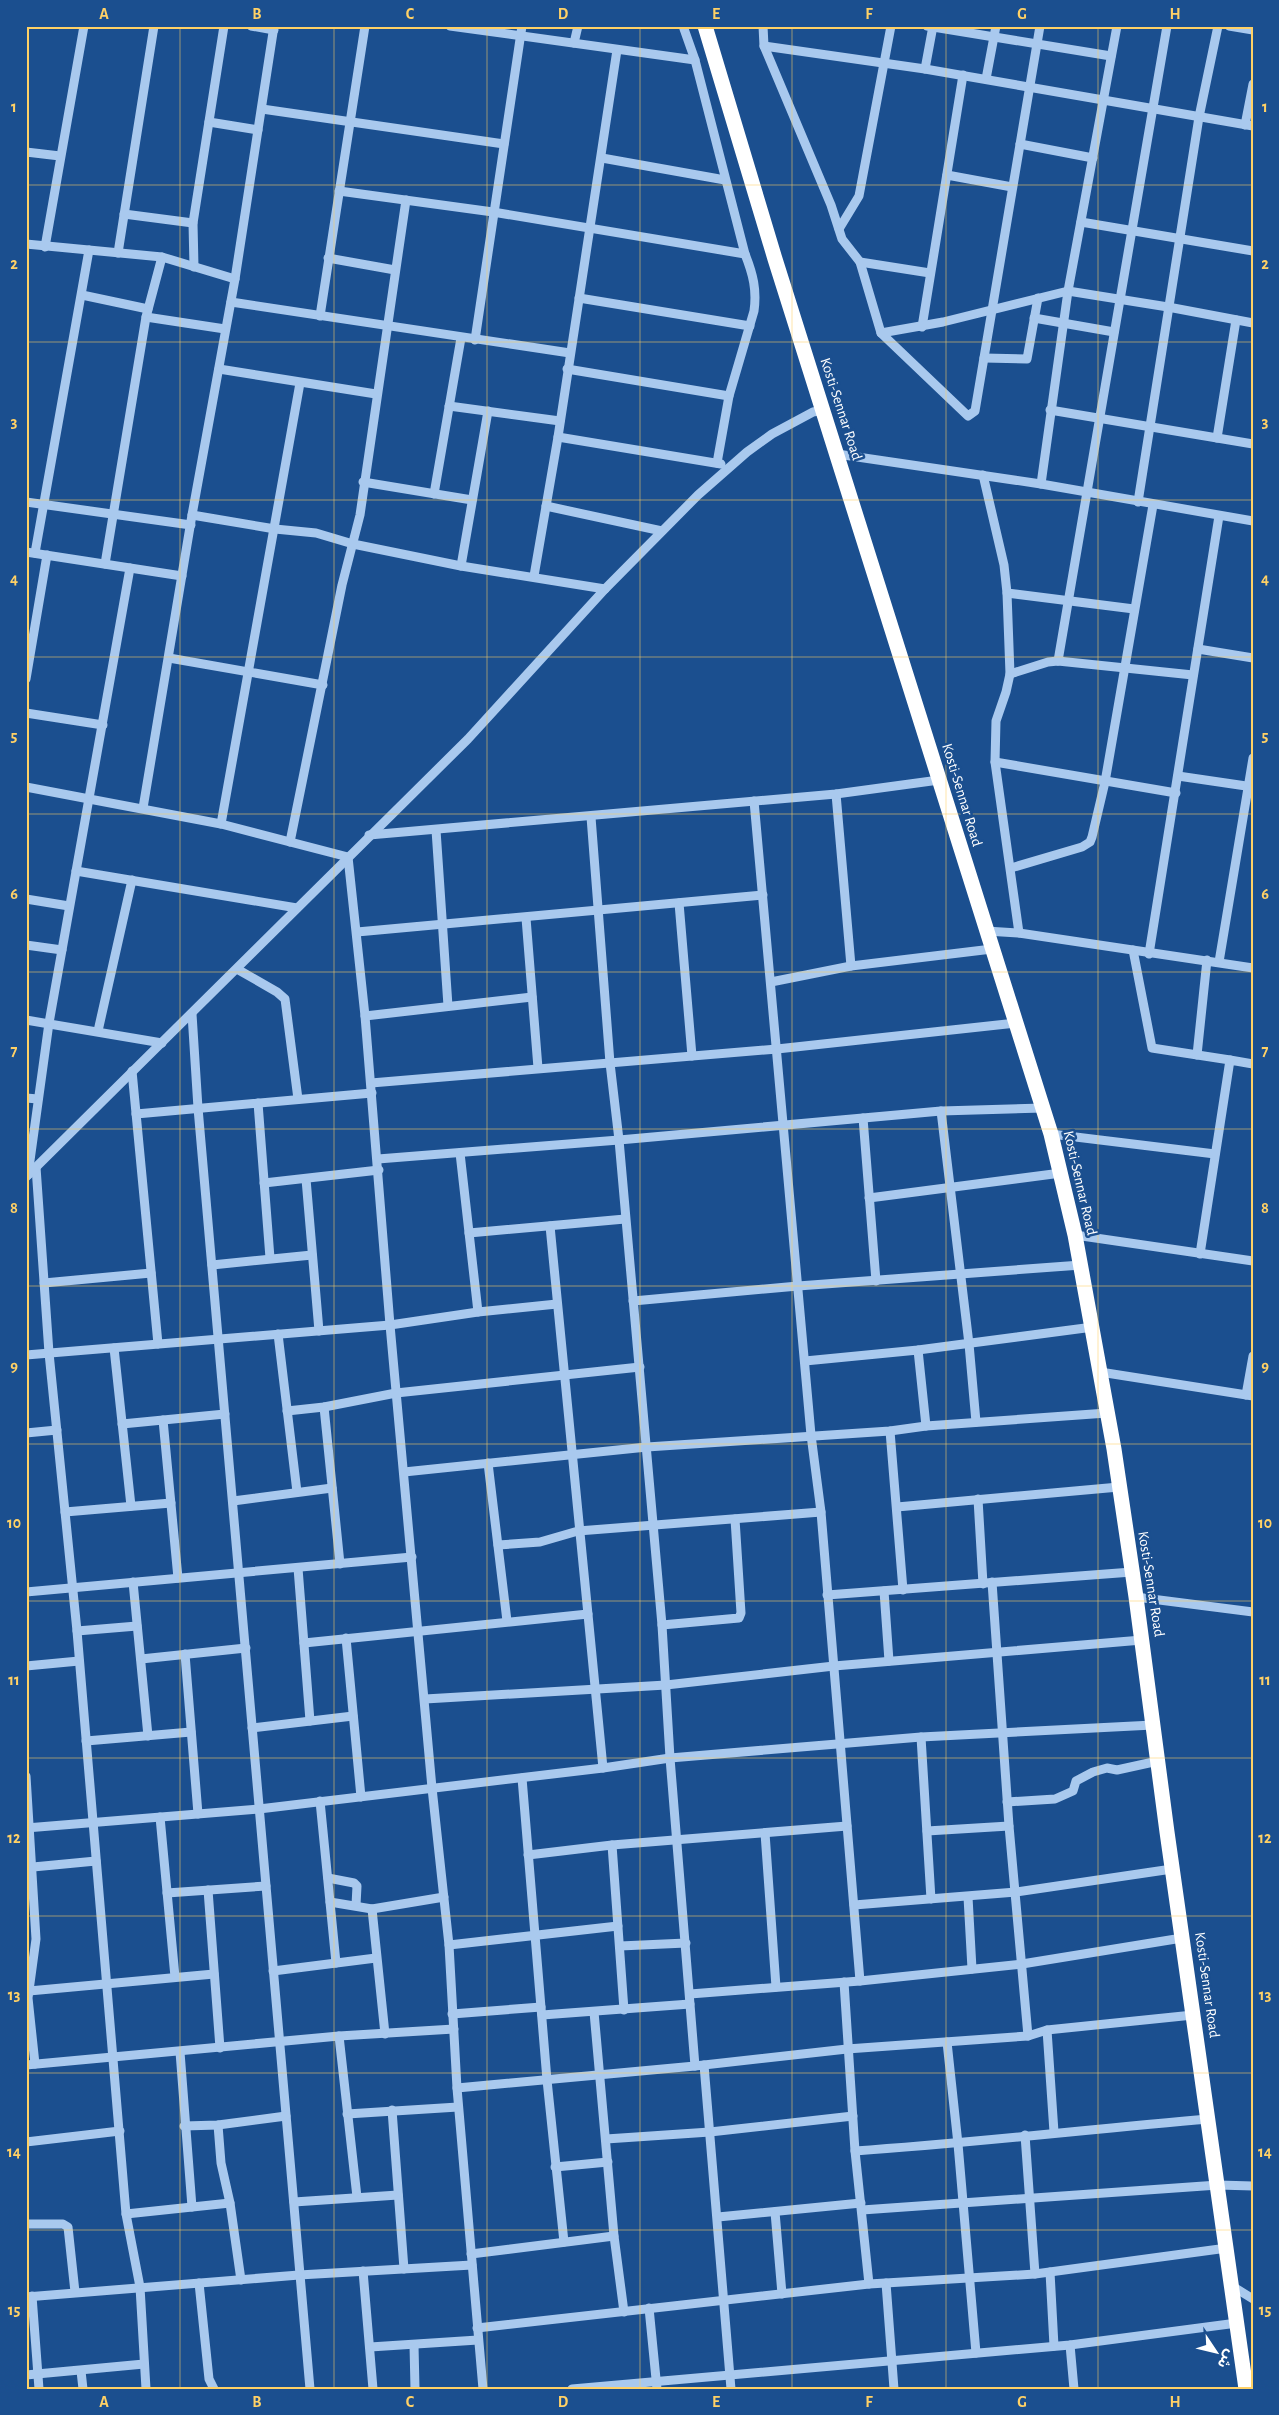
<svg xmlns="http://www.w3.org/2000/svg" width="1279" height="2415" font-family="'Alegreya Sans','Noto Sans Arabic',sans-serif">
<rect width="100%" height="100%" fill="#1b4f8f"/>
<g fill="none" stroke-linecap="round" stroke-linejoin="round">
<!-- minor -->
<g stroke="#a9c9ee" stroke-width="9">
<polyline points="251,26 274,30"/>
<polyline points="450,26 695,60"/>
<polyline points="763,26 764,46 831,205 842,239 860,262 881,333 968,416 975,411 1040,26"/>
<polyline points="927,26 1111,56"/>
<polyline points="1229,26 1253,30"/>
<polyline points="574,43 578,26"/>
<polyline points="764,46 925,69 1253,126"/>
<polyline points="925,69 933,26"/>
<polyline points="986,79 996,26"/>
<polyline points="262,109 504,144"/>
<polyline points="209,122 258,130"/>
<polyline points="1245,125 1253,84"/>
<polyline points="1020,144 1093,158"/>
<polyline points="26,152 60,156"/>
<polyline points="602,158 725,180"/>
<polyline points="947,175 1012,187"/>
<polyline points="339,191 493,212 745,254 695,60 683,26"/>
<polyline points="124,214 193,223"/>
<polyline points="1081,222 1253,251"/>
<polyline points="839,229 859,196 891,26"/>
<polyline points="26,244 162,257 235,279"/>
<polyline points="45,247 84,26"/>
<polyline points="118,253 154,26"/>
<polyline points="328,258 395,270"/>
<polyline points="860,262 930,273"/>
<polyline points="194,267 193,223 224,26"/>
<polyline points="82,295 148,309"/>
<polyline points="579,298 750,326"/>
<polyline points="231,302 570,353"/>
<polyline points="320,316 365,26"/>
<polyline points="146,317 225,329"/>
<polyline points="1034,318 1114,332"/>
<polyline points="922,327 963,75"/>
<polyline points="881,333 943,322 1068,291 1168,307 1253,323"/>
<polyline points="475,340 522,26"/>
<polyline points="984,358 1027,359 1038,298"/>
<polyline points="219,369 376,394"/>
<polyline points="567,369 729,396"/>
<polyline points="449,406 560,421"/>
<polyline points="1050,410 1253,444"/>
<polyline points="558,437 721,464"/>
<polyline points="1217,438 1236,320"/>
<polyline points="837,454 1041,484 1253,521"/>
<path d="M717,463L729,396L754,311C757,290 753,274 745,254"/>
<polyline points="983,475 1004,565 1007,593 1010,674 1006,692 996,721 995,762 1019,933"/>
<polyline points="363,482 472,500"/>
<polyline points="1041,484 1068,291 1117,26"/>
<polyline points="434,494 461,338"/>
<polyline points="26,502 191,525"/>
<polyline points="1138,502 1199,117 1218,26"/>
<polyline points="546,506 662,531"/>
<polyline points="192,515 275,529 316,533 353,544 461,566 605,589"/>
<polyline points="26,552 182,576"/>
<polyline points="35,553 89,250"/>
<polyline points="105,564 146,317 162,257"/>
<polyline points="461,566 488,411"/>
<polyline points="534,576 558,437 617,50"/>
<polyline points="1007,593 1134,609"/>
<polyline points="1198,649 1253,658"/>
<polyline points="169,658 323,685"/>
<polyline points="1058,661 1167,26"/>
<polyline points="1010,674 1048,662 1058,661 1193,675"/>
<polyline points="26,679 47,555"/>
<polyline points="26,713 103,725"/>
<polyline points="995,762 1176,793"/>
<polyline points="1178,776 1253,787"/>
<polyline points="26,787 221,824 348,857 365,1016 390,1325 432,1788 449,1945 457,2088 483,2389"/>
<polyline points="836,794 851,966"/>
<polyline points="754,801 811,1435 821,1512 860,1981"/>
<polyline points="143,808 192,515 235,279 274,26"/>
<polyline points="591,817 610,1063 619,1140 662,1625 670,1758 695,2066"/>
<polyline points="221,824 300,383"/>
<polyline points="436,830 448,1006"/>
<polyline points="369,835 836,794 939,780"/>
<polyline points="290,842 342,585 360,515 406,200"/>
<polyline points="1011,868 1082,847 1090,842 1092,837 1105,782 1153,505"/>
<polyline points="76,871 297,908"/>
<polyline points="26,899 69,906"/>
<polyline points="679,903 692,1056"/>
<polyline points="526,918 538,1068"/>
<polyline points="986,931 1019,933 1253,968"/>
<polyline points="357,932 763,895"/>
<polyline points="26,945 62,950"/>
<polyline points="1133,950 1152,1048 1230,1060"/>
<polyline points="1149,954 1219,516"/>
<polyline points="1219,962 1253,758"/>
<polyline points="237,969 277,992 285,999 298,1099"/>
<polyline points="771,982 851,966 992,949"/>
<polyline points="192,1014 198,1108 310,2389"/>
<polyline points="365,1016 532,997"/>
<polyline points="26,1020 162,1043"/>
<polyline points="98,1031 132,880"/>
<polyline points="1197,1055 1207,960"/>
<polyline points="132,1071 158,1344"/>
<polyline points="371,1083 777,1049 1016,1023"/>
<polyline points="26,1098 38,1099"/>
<polyline points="258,1103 270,1258"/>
<polyline points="941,1111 969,1344 976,1422"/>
<polyline points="136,1114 372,1093"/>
<polyline points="863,1118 876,1281"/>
<polyline points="1051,1134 1215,1154"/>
<polyline points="460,1153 478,1312"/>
<polyline points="378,1159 619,1140 941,1111 1043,1108"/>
<polyline points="36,1167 49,1353 77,1631 126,2214 140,2287 146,2389"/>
<polyline points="28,1175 49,1023 130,568"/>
<polyline points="26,1177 468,739 605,589 698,495 747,452 772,434 813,412 823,410"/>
<polyline points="306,1179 319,1331"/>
<polyline points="264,1183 379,1170"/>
<polyline points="869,1198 1061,1173"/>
<polyline points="550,1226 603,1768"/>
<polyline points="469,1233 625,1219"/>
<polyline points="1075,1235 1253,1261"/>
<polyline points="1200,1254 1230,1060 1253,1064"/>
<polyline points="212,1265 312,1255"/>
<polyline points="44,1283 151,1273"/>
<polyline points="633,1301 798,1286 1081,1265"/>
<polyline points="278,1334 297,1492"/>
<polyline points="114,1348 131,1506"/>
<polyline points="918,1350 926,1426"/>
<polyline points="26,1355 390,1325 478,1312 557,1304"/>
<polyline points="805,1361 918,1350 1093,1327"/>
<polyline points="1100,1372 1253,1396"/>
<polyline points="1246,1395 1253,1356"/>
<polyline points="324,1407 340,1564"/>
<polyline points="287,1411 324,1407 396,1393 640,1367"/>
<polyline points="163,1420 178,1578"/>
<polyline points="122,1424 225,1414"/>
<polyline points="890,1431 903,1590"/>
<polyline points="26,1433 57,1430"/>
<polyline points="488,1463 507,1621"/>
<polyline points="404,1472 647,1447 890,1431 926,1426 1107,1413"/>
<polyline points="978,1499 983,1584"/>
<polyline points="233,1501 332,1488"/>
<polyline points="897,1507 1119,1487"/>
<polyline points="65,1512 171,1503"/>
<polyline points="498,1545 540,1542 578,1531 821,1512"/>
<polyline points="298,1568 310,1721"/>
<polyline points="133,1582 148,1736"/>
<polyline points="992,1582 1009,1826 1028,2036"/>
<polyline points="884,1591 889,1661"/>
<polyline points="26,1592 412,1557"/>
<polyline points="827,1595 1132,1572"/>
<polyline points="1136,1597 1253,1612"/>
<polyline points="662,1625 739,1618 741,1613 735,1519"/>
<polyline points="77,1631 137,1626"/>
<polyline points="346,1638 361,1797"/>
<polyline points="304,1643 588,1614"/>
<polyline points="185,1654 198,1814"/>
<polyline points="141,1659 246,1648"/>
<polyline points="26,1666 79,1661"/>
<polyline points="425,1699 666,1685 834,1666 1142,1640"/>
<polyline points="252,1728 353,1716"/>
<polyline points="921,1737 931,1899"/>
<polyline points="86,1741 191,1732"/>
<polyline points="26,1776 36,1939 28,1998 35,2064"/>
<polyline points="522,1778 547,2080 564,2242"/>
<polyline points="320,1801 336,1963"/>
<polyline points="1007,1802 1055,1799 1073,1791 1076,1781 1093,1772 1107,1768 1117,1770 1158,1761"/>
<polyline points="160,1817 175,1977"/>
<polyline points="26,1828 259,1809 603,1768 670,1758 921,1737 1153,1725"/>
<polyline points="927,1831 1009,1826"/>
<polyline points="765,1833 776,1987"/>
<polyline points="612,1845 624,2010"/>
<polyline points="528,1855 612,1845 847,1826"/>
<polyline points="33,1867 96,1861"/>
<polyline points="328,1878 354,1883 357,1886 356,1905"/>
<polyline points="208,1890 220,2048"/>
<polyline points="167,1893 266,1886"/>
<polyline points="968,1897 972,1969"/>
<polyline points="330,1902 372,1909 444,1897"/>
<polyline points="854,1905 1016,1892 1172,1869"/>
<polyline points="372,1909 385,2034"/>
<polyline points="449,1945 618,1926"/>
<polyline points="620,1946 686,1943"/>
<polyline points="273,1971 376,1958"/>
<polyline points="844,1982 855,2151 869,2284"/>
<polyline points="29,1991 214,1974"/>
<polyline points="690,1994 860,1981 1022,1964 1182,1938"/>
<polyline points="594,2012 614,2236 624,2312"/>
<polyline points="452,2014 541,2007"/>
<polyline points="542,2015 690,2004"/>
<polyline points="1047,2030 1054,2132"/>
<polyline points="339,2036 357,2197"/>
<polyline points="947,2042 958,2144 976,2353"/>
<polyline points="180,2052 192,2207"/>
<polyline points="26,2065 339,2036 454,2029"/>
<polyline points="704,2065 731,2389"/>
<polyline points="457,2088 695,2066 847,2049 1028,2036 1047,2030 1193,2015"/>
<polyline points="392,2110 404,2269"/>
<polyline points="347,2114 458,2107"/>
<polyline points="218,2125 221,2163 230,2203 241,2280"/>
<polyline points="184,2126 218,2125 286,2116"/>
<polyline points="1025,2135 1035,2274"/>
<polyline points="606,2139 710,2132 853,2116"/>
<polyline points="26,2142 120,2131"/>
<path d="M855,2151C973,2143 1091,2129 1209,2119"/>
<polyline points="555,2167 608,2162"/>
<polyline points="294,2202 398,2195"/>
<polyline points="862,2210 1218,2185 1253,2186"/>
<polyline points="775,2212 782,2294"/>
<polyline points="126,2214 230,2203"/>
<polyline points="718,2217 861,2203"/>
<polyline points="26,2224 63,2224 68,2227 75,2292"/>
<polyline points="471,2254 614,2236"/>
<polyline points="363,2271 373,2389"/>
<polyline points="1050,2272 1054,2346"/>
<polyline points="199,2283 209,2379 214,2389"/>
<polyline points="886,2283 894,2389"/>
<polyline points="1232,2286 1253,2299"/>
<polyline points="32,2296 39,2389"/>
<polyline points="26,2297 299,2275 472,2265"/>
<polyline points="649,2308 657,2389"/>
<polyline points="477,2328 869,2284 1035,2274 1227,2248"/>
<polyline points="414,2345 415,2389"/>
<polyline points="1070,2345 1074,2389"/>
<polyline points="370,2347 478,2340"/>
<polyline points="81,2371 83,2389"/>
<polyline points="26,2375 144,2364"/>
<polyline points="572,2389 1070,2345 1237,2323"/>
</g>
<!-- highway -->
<polyline stroke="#fff" stroke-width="15" points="705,26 775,259 1051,1134 1075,1235 1114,1449 1136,1597 1167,1832 1246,2389"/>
</g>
<!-- grid -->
<path fill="none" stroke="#ffd166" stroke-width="1" stroke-opacity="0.55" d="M180,26V2389M334,26V2389M487,26V2389M640,26V2389M792,26V2389M946,26V2389M1098,26V2389M26,185H1253M26,342H1253M26,500H1253M26,657H1253M26,814H1253M26,972H1253M26,1129H1253M26,1286H1253M26,1444H1253M26,1601H1253M26,1758H1253M26,1916H1253M26,2073H1253M26,2230H1253"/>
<g text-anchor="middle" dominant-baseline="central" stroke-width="5" stroke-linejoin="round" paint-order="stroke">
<!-- street labels -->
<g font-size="15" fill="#fff" stroke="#1b4f8f">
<text transform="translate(841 409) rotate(72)">Kosti-Sennar Road</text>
<text transform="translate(962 795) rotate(73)">Kosti-Sennar Road</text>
<text transform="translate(1080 1183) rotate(77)">Kosti-Sennar Road</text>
<text transform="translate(1151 1584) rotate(81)">Kosti-Sennar Road</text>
<text transform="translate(1207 1985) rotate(82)">Kosti-Sennar Road</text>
</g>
</g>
<!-- border -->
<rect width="1279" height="2415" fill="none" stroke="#1b4f8f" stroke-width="55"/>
<!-- north arrow -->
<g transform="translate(1216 2352) rotate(125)" stroke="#1b4f8f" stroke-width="4" paint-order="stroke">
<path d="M0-4L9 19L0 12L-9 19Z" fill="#ffffff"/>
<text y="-8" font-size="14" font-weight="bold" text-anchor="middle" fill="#ffffff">ش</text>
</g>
<rect x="28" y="28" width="1224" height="2360" fill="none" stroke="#ffd166" stroke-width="2"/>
<g font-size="16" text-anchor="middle" font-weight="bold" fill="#ffd166">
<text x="104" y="19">A</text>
<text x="257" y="19">B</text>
<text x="410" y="19">C</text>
<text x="563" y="19">D</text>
<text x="716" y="19">E</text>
<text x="869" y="19">F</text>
<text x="1022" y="19">G</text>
<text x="1175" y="19">H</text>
<text x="14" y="112">1</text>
<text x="1265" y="112">1</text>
<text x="14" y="269">2</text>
<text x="1265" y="269">2</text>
<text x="14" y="427">3</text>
<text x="1265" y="427">3</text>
<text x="14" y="584">4</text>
<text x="1265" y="584">4</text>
<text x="14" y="741">5</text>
<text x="1265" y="741">5</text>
<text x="14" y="899">6</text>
<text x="1265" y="899">6</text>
<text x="14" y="1056">7</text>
<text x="1265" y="1056">7</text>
<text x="14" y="1213">8</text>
<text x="1265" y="1213">8</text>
<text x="14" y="1371">9</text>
<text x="1265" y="1371">9</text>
<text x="14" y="1528">10</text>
<text x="1265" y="1528">10</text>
<text x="14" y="1685">11</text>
<text x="1265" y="1685">11</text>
<text x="14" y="1843">12</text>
<text x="1265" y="1843">12</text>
<text x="14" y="2000">13</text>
<text x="1265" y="2000">13</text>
<text x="14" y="2157">14</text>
<text x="1265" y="2157">14</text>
<text x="14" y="2315">15</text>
<text x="1265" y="2315">15</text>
<text x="104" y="2407">A</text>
<text x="257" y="2407">B</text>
<text x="410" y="2407">C</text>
<text x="563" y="2407">D</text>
<text x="716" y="2407">E</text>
<text x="869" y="2407">F</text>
<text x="1022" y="2407">G</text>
<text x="1175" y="2407">H</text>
</g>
</svg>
